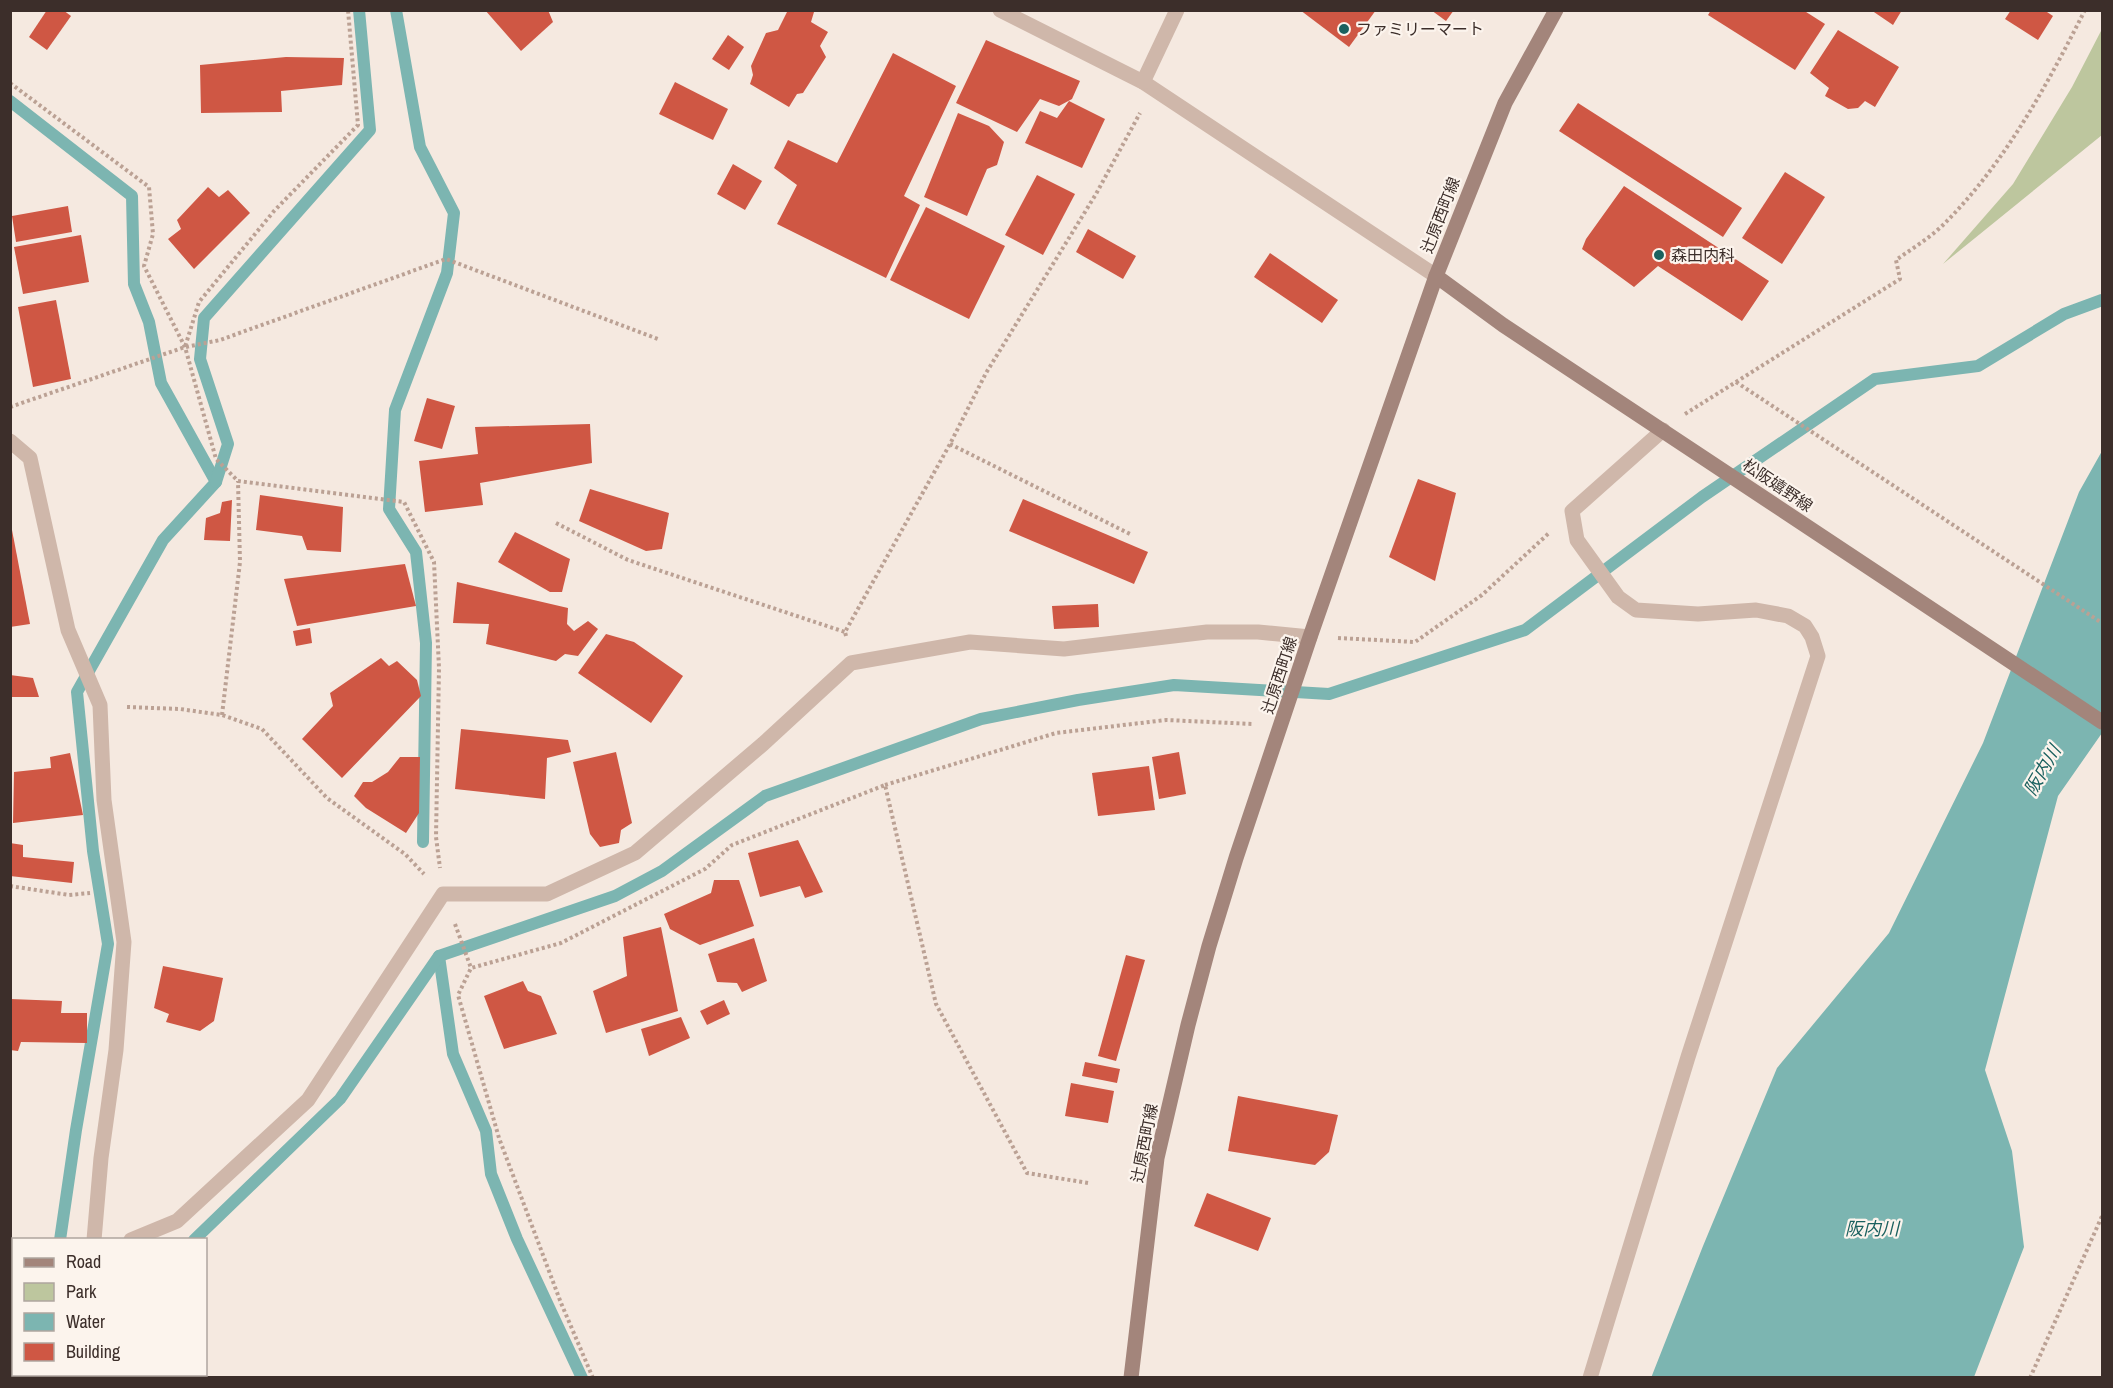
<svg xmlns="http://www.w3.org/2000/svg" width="2113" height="1388" font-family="'Archivo Narrow','Noto Sans JP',sans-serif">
<rect width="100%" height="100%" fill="#f5e9e0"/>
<!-- green -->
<polygon fill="#bdc69e" points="2102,29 2102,135 1943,264 2013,184 2072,87"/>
<!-- water -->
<polygon fill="#7cb5b1" points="2102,451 2102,733 2058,796 1985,1070 2012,1151 2024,1247 1974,1377 1651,1378 1703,1246 1777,1068 1889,933 1983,743 2079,492"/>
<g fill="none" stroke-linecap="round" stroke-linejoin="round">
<!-- stream -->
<g stroke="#7cb5b1" stroke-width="12">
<polyline points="396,10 420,147 454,213 447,273 395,410 389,509 416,552 426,643 423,842"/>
<polyline points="10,101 132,196 134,284 149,322 161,383 216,482 163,540 77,692 93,851 108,944 76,1130 60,1240"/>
<polyline points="216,482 228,444 200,359 204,318 370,130 359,10"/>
<polyline points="439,956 453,1054 486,1131 491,1174 517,1239 582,1378"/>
<polyline points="194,1240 340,1099 439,956 615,896 662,871 765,796 981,719 1078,700 1174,685 1329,694 1525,630 1702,497 1875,379 1978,366 2064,314 2102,300"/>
<polyline points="18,1378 20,1374"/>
</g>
</g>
<!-- building -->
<g fill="#cf5744">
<polygon points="47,10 63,10 71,16 47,50 29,37"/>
<polygon points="485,10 548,10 553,22 521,51"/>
<polygon points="788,10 810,10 814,12 811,22 828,32 820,46 826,57 803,93 797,94 789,107 750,84 753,75 751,66 766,33 778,30"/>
<polygon points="1300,10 1376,10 1349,47"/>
<polygon points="1431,10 1454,10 1446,21"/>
<polygon points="1711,10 1803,10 1825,24 1795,70 1708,15"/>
<polygon points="1871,10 1902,10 1893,25"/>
<polygon points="2011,10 2044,10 2053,16 2038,40 2005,19"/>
<polygon points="1838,30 1899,67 1875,107 1865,101 1858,108 1848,109 1825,96 1829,88 1810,73"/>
<polygon points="728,35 744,47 729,70 712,59"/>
<polygon points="986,40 1080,81 1072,99 1059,106 1040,99 1017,132 956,103"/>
<polygon points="893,53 956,86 904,196 920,205 886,278 777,224 797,185 774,168 788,140 837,163"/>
<polygon points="286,57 344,58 342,85 281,91 282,112 201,113 200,65"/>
<polygon points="675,82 728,109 713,140 659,114"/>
<polygon points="1069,101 1105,119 1082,168 1025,143 1040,111 1057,118"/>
<polygon points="1578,103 1742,208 1723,237 1559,131"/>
<polygon points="958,113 989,126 1004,142 997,165 987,169 967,216 924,197"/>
<polygon points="733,164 762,181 745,210 717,194"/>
<polygon points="1785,172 1825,197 1782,264 1742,238"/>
<polygon points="1037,175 1075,194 1043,255 1005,235"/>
<polygon points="1624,186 1769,281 1742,321 1658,266 1634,287 1582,249 1586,239"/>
<polygon points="208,187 219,197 228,190 250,213 194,269 168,239 181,229 177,220"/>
<polygon points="68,206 72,232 16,242 12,216"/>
<polygon points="926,207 1005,246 969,319 890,280"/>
<polygon points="1088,229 1136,256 1123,279 1076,252"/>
<polygon points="81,235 89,282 23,294 14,247"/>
<polygon points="1270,253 1338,300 1322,323 1254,277"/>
<polygon points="56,300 71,379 33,387 18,307"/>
<polygon points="427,398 455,406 442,449 414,441"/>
<polygon points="590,424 592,463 480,483 483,505 425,512 419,461 478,454 475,427"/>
<polygon points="1418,479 1456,493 1435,581 1389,557"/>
<polygon points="590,489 669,513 662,549 646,551 579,521"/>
<polygon points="260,495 343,507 341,552 307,550 302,536 256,530"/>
<polygon points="1023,499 1148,552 1134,584 1009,531"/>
<polygon points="232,500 230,541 204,540 206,518 220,513 222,502"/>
<polygon points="12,530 30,624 10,627 10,531"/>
<polygon points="515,532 570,559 562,592 550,592 498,562"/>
<polygon points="405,564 416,606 297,626 284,579"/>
<polygon points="457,582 568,608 567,624 574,631 588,621 598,629 578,656 565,654 556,661 486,644 489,624 453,623"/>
<polygon points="1098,604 1099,627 1054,629 1052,606"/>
<polygon points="310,628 312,643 296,646 293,631"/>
<polygon points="606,634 634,642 683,676 651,723 578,673"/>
<polygon points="381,658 389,666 397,661 417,680 421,696 342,778 302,739 333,706 330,693"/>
<polygon points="10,675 33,678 39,697 10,697"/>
<polygon points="461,729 568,740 571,752 547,758 545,799 455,789"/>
<polygon points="616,752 632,823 621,830 619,843 600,847 590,834 573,762"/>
<polygon points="1179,752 1186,794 1159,799 1152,757"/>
<polygon points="70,753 83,815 13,823 14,772 51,768 50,757"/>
<polygon points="400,757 420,757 419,813 406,833 366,808 354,796 363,782 372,782 388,772"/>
<polygon points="1149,766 1155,810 1098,816 1092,773"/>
<polygon points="798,840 823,892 805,898 800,886 760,897 748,853"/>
<polygon points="10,843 23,845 23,857 74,862 72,883 10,876"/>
<polygon points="714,880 739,880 754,926 700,945 670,929 664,914 711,893"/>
<polygon points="661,927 678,1011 606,1033 593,991 627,976 623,937"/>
<polygon points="754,938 767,981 742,992 737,983 717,982 708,954"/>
<polygon points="1126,955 1145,960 1116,1061 1098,1056"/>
<polygon points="163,966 223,978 214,1021 200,1031 166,1022 169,1014 154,1008"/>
<polygon points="523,981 528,991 541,996 557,1034 504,1049 484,996"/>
<polygon points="10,999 62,1001 61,1013 87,1013 87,1043 21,1042 18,1051 10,1050"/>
<polygon points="724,1000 730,1014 707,1025 700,1011"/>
<polygon points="681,1017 690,1038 649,1056 641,1029"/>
<polygon points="1085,1062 1120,1069 1117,1083 1082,1076"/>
<polygon points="1071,1083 1114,1091 1108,1123 1065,1116"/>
<polygon points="1238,1096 1338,1115 1329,1152 1315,1165 1228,1151"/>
<polygon points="1207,1193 1271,1218 1258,1251 1194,1226"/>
<polygon points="120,1374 130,1374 132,1378 116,1378"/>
</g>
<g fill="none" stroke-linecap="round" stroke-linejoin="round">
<!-- path -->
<g stroke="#bba194" stroke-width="4" stroke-dasharray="3 3" stroke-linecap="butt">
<polyline points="10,83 149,187 153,234 144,266 185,347 216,459 238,481 404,502 434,562 439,668 436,837 440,868"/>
<polyline points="186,347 220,340 446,259 658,339"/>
<polyline points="1736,382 2102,623"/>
<polyline points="10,407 185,347 199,302 274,211 358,125 348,10"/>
<path d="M1685,414L1900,279L1896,260C1913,248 1933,236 1947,221C2006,161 2047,85 2085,10"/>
<polyline points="950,444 1130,534"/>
<polyline points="556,523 628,560 845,632"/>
<polyline points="846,636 845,632 950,444 986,373 1096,194 1140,113"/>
<polyline points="1338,638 1415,642 1482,595 1549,533"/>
<polyline points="127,707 180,709 222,715 262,729 327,798 405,854 424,874"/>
<polyline points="222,715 240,562 238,481"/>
<polyline points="885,785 1056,733 1166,720 1253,724"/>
<polyline points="10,886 69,895 90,893"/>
<polyline points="455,924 471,968"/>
<polyline points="593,1378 561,1303 499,1138 458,995 471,968 561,943 705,869 732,845 885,785 936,1004 1027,1173 1088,1183"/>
<polyline points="2030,1378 2102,1216"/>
</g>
<!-- minor -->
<g stroke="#cfb7aa" stroke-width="15">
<polyline points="1000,10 1143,82 1436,276"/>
<polyline points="1143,82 1177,10"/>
<polyline points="10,441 30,458 68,630 100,705 104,800 124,942 116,1050 101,1158 94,1240"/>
<polyline points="131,1240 177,1221 308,1100 443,894 547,894 635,853 763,744 851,663 970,642 1064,649 1207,632 1258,632 1310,637"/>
<polyline points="64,1378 65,1374"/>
<polyline points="1590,1378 1688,1057 1818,656 1812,637 1805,626 1788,616 1756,610 1698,614 1636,610 1618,597 1577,540 1572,511 1663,430"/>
</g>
<!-- secondary -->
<g stroke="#a3857b" stroke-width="15">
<polyline points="1436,276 1503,325 2102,722"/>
<polyline points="1131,1378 1157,1158 1188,1025 1209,946 1236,858 1310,637 1436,276 1505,103 1556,10"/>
</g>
</g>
<!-- markers -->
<g fill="#1b615f" stroke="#fcf4ed" stroke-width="2">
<circle cx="1344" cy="29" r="6"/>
<circle cx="1659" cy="255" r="6"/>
</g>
<g text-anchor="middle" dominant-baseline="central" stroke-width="4.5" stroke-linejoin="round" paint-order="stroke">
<!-- poi labels -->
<g font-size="16" fill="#3c2e2a" stroke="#fcf4ed" text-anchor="start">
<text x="1356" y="29">ファミリーマート</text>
<text x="1671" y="255">森田内科</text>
</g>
<!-- street labels -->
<g font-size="16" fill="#3c2e2a" stroke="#fcf4ed">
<text transform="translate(1440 215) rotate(-69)">辻原西町線</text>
<text transform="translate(1778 485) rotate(34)">松阪嬉野線</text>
<text transform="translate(1279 675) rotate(-72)">辻原西町線</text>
<text transform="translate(1144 1143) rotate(-79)">辻原西町線</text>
</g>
<!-- water labels -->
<g font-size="18" font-style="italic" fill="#1b615f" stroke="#fcf4ed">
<text transform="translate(2042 770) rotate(-60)">阪内川</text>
<text x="1872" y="1228">阪内川</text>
</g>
</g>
<!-- border -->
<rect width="2113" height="1388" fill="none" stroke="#3c2e2a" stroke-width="24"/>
<!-- legend -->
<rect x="12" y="1238" width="195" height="138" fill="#fcf4ed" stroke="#afa59f" stroke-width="1.5"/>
<rect x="24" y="1258" width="30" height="9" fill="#a3857b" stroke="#afa59f" stroke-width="1.5"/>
<text x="66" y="1268" font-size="18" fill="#3c2e2a">Road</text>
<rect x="24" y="1283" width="30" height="18" fill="#bdc69e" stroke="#afa59f" stroke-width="1.5"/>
<text x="66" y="1298" font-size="18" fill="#3c2e2a">Park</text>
<rect x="24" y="1313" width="30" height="18" fill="#7cb5b1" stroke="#afa59f" stroke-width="1.5"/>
<text x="66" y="1328" font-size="18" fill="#3c2e2a">Water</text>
<rect x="24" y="1343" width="30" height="18" fill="#cf5744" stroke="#afa59f" stroke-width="1.5"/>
<text x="66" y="1358" font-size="18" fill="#3c2e2a">Building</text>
</svg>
